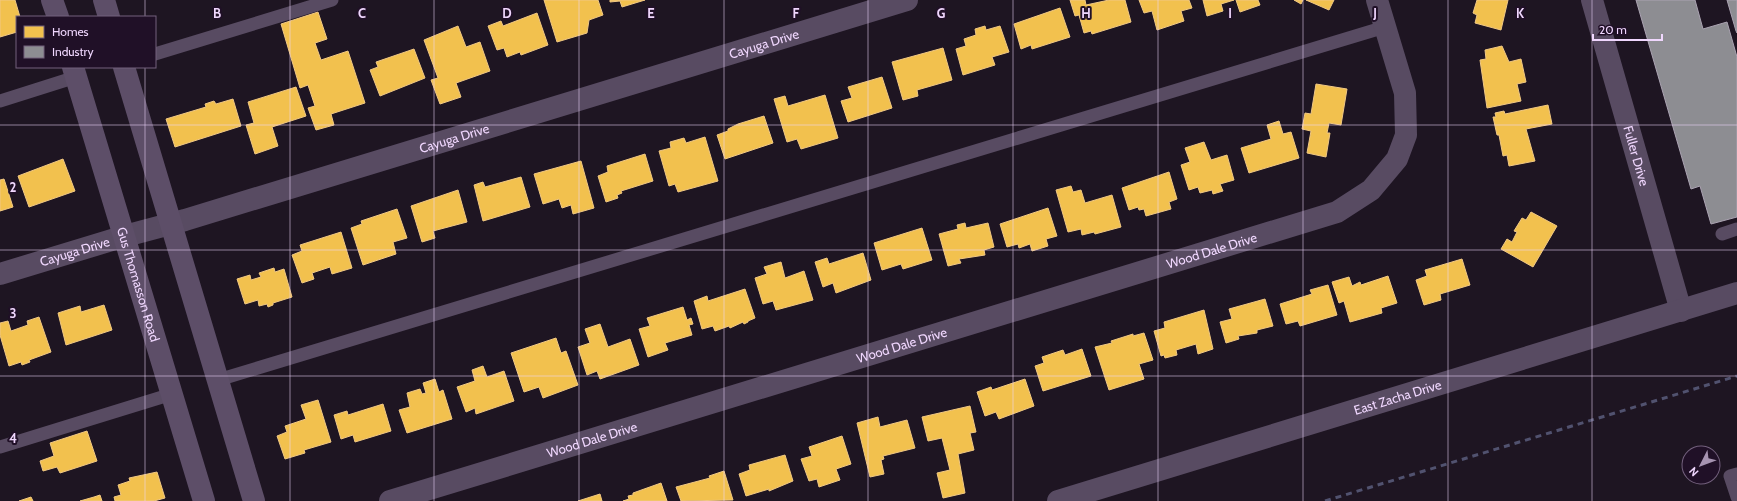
<svg xmlns="http://www.w3.org/2000/svg" width="1737" height="501" font-family="Cabin,sans-serif">
<rect width="100%" height="100%" fill="#1e1522"/>
<!-- homes -->
<g fill="#f2c14e" stroke="#f1c883">
<polygon points="0,0 15,0 20,17 17,17 17,32 0,37"/>
<polygon points="544,0 598,0 603,15 589,20 587,33 557,42"/>
<polygon points="610,0 645,0 622,7 620,1 610,2"/>
<polygon points="1070,0 1085,0 1086,5 1109,0 1125,0 1131,22 1092,34 1091,31 1084,33 1079,15 1075,16"/>
<polygon points="1139,0 1189,0 1192,8 1181,11 1184,21 1157,30 1152,11 1144,13"/>
<polygon points="1203,0 1234,0 1221,4 1223,11 1207,16"/>
<polygon points="1236,0 1258,0 1260,5 1240,12"/>
<polygon points="1294,0 1303,0 1301,4"/>
<polygon points="1306,0 1334,0 1329,10"/>
<polygon points="1477,0 1508,0 1501,30 1475,23 1477,15 1473,13"/>
<polygon points="1060,8 1070,37 1032,49 1031,45 1021,49 1014,24"/>
<polygon points="318,12 327,39 315,43 321,60 348,51 365,103 331,114 334,125 316,130 308,108 315,106 308,85 300,88 281,24"/>
<polygon points="537,13 548,45 521,55 520,52 507,57 504,48 497,50 488,26 501,21 503,26"/>
<polygon points="458,26 466,47 480,42 490,71 456,83 461,97 440,104 431,80 438,78 424,40"/>
<polygon points="985,26 986,30 1000,26 1009,52 992,57 995,65 963,75 956,49 966,46 964,39 976,35 975,29"/>
<polygon points="1502,46 1509,62 1521,59 1526,82 1517,84 1521,101 1487,108 1480,60 1486,59 1485,50"/>
<polygon points="943,48 952,80 917,90 918,96 903,100 892,62"/>
<polygon points="414,49 425,78 380,96 370,70 378,67 376,62"/>
<polygon points="882,77 892,108 848,122 841,101 852,98 848,87"/>
<polygon points="1316,84 1347,89 1341,125 1329,123 1327,133 1330,133 1326,157 1307,153 1311,131 1302,129 1305,113 1311,114"/>
<polygon points="296,87 306,116 272,127 278,146 255,154 246,125 254,123 248,102"/>
<polygon points="825,95 838,138 801,149 797,139 787,142 774,99 785,96 788,106"/>
<polygon points="233,99 241,126 175,147 166,119 206,107 205,104 214,101 216,104"/>
<polygon points="1548,105 1552,124 1526,129 1535,161 1509,166 1507,155 1503,156 1499,135 1497,135 1493,117 1496,117 1495,113 1504,111 1505,114"/>
<polygon points="764,116 773,143 725,159 717,135 728,131 728,129 738,124"/>
<polygon points="1279,121 1283,134 1291,132 1299,158 1249,173 1241,148 1271,139 1267,125"/>
<polygon points="705,137 718,181 678,192 675,184 669,186 659,151 671,148 670,142 684,138 686,143"/>
<polygon points="1204,142 1211,160 1227,155 1234,180 1220,184 1223,191 1213,194 1212,190 1200,193 1198,187 1189,190 1181,165 1190,162 1185,148"/>
<polygon points="645,154 653,181 621,191 622,193 617,195 618,198 606,202 598,176 608,172 607,166"/>
<polygon points="63,159 75,191 29,207 18,176"/>
<polygon points="581,161 594,208 573,214 571,205 562,208 559,199 543,204 534,174"/>
<polygon points="1169,172 1177,199 1169,202 1171,209 1146,216 1144,209 1139,210 1138,207 1129,210 1122,188"/>
<polygon points="521,177 530,207 483,221 474,185 483,182 485,187"/>
<polygon points="4,179 13,207 0,211 0,180"/>
<polygon points="1071,186 1073,192 1081,190 1085,203 1112,195 1121,227 1095,234 1094,232 1082,235 1081,229 1068,232 1056,190"/>
<polygon points="458,190 467,222 433,231 435,238 422,242 411,206"/>
<polygon points="1048,208 1057,236 1046,239 1048,246 1032,251 1030,244 1019,248 1018,244 1007,247 1000,224"/>
<polygon points="397,209 407,238 393,242 396,254 363,265 351,228 362,224 361,221"/>
<polygon points="1531,212 1557,226 1533,267 1501,249 1507,239 1512,242 1517,232 1514,231 1522,218 1526,220"/>
<polygon points="965,223 966,228 988,223 994,247 984,250 985,255 959,259 961,263 948,266 939,234 958,229 957,225"/>
<polygon points="922,228 932,260 903,269 901,264 882,270 874,243"/>
<polygon points="341,232 352,268 332,274 330,267 312,273 314,279 302,283 292,255 302,251 300,245"/>
<polygon points="863,253 871,280 836,293 833,283 823,287 815,262 827,258 829,264"/>
<polygon points="1462,259 1470,285 1440,294 1441,300 1424,305 1416,280 1427,276 1425,270"/>
<polygon points="781,262 785,278 804,271 813,300 776,310 773,301 763,304 755,278 767,274 764,267"/>
<polygon points="274,268 275,272 284,269 292,297 273,303 273,305 268,307 267,304 259,306 258,300 245,304 237,279 250,275 251,280 261,277 259,273"/>
<polygon points="1388,276 1397,303 1381,308 1382,313 1350,322 1344,301 1339,303 1332,282 1349,277 1352,286 1360,282 1361,285"/>
<polygon points="1328,285 1337,315 1300,326 1298,321 1286,324 1280,304 1312,294 1310,290"/>
<polygon points="745,289 755,318 748,321 748,322 744,324 743,322 730,328 729,326 715,331 713,326 702,329 694,301 707,296 708,301"/>
<polygon points="1265,299 1273,326 1257,330 1257,333 1238,336 1239,339 1226,343 1220,322 1232,319 1229,309"/>
<polygon points="104,305 112,330 66,345 58,313 80,306 81,312"/>
<polygon points="683,307 687,320 691,318 693,324 689,325 692,335 665,343 668,350 648,357 639,329 650,326 647,318"/>
<polygon points="1204,310 1213,349 1198,354 1196,344 1176,350 1177,355 1165,358 1164,355 1161,356 1154,331 1165,328 1164,322"/>
<polygon points="39,317 51,352 29,360 30,362 22,365 21,362 9,366 0,335 0,323 8,321 11,331 28,325 27,321"/>
<polygon points="600,324 608,347 630,339 639,365 600,379 597,371 587,375 578,347 590,343 585,329"/>
<polygon points="1144,333 1153,360 1139,364 1144,379 1109,390 1095,347 1112,343 1111,341 1133,334 1133,336"/>
<polygon points="556,338 561,353 566,351 578,385 543,398 539,387 524,392 511,353"/>
<polygon points="1082,349 1091,376 1043,391 1035,366 1044,363 1042,357 1063,350 1065,355"/>
<polygon points="483,366 487,377 504,371 514,401 476,414 475,408 466,412 457,387 475,381 472,370"/>
<polygon points="435,379 439,392 443,390 452,419 407,433 399,410 410,407 407,393 420,389 422,394 426,393 423,383"/>
<polygon points="1025,379 1034,406 999,419 996,412 985,416 977,392 991,387 992,390"/>
<polygon points="318,400 331,442 304,450 305,453 285,459 277,436 287,432 285,426 306,419 301,405"/>
<polygon points="383,404 391,431 355,442 353,435 341,439 334,415 347,411 348,415"/>
<polygon points="970,406 976,432 970,433 974,450 958,454 965,493 943,498 937,473 950,470 942,438 928,441 922,417"/>
<polygon points="878,417 880,427 907,420 915,448 883,456 884,459 881,460 884,474 870,477 857,423"/>
<polygon points="87,431 97,461 60,473 57,467 43,471 40,461 54,456 50,443"/>
<polygon points="842,436 851,464 836,469 840,480 819,487 817,479 809,481 801,459 812,456 809,447"/>
<polygon points="785,455 793,481 769,491 769,489 746,496 739,474 750,470 749,465"/>
<polygon points="724,471 733,500 681,501 676,487 710,478 709,476"/>
<polygon points="157,472 165,498 154,501 115,501 114,497 121,495 118,485 130,481 129,478"/>
<polygon points="661,483 667,501 623,501 629,499 628,496 633,495 633,493"/>
<polygon points="600,494 602,501 578,501"/>
<polygon points="100,495 102,501 80,501 94,497"/>
<polygon points="31,497 33,501 19,501"/>
</g>
<!-- industry -->
<g fill="#8d8d92" stroke="#aba3b2">
<polygon points="1636,0 1695,0 1703,29 1727,22 1737,57 1737,217 1711,224 1700,186 1691,189"/>
<polygon points="1727,0 1737,0 1737,33 1736,31"/>
</g>
<g fill="none" stroke-linecap="round" stroke-linejoin="round">
<!-- service -->
<g stroke="#584b62" stroke-width="13">
<polyline points="155,54 332,0"/>
<polyline points="0,101 76,77"/>
<polyline points="1722,234 1737,229"/>
<polyline points="218,380 1385,27"/>
<polyline points="0,447 172,394"/>
<polyline points="1737,474 1730,476 1737,497"/>
</g>
<!-- minor -->
<g stroke="#584b62" stroke-width="22">
<path id="s1" d="M1592,0L1681,311"/>
<path id="s2" d="M0,274L125,236L185,220L907,0"/>
<path id="s3" d="M390,501L1337,212L1371,190L1397,159L1406,135L1405,93L1377,0"/>
<path id="s4" d="M1058,501L1737,293"/>
</g>
<!-- secondary -->
<g stroke="#5d4e68" stroke-width="22">
<polyline points="52,0 58,17"/>
<polyline points="104,0 109,17"/>
<path id="s5" d="M73,67L204,501"/>
<polyline points="124,67 254,501"/>
</g>
<!-- rail -->
<polyline stroke="#51526f" stroke-width="3" stroke-dasharray="6 5" stroke-linecap="butt" points="1325,501 1737,376"/>
</g>
<!-- grid -->
<path fill="none" stroke="#f0d7fe" stroke-width="1" stroke-opacity="0.55" d="M145,0V17M290,0V501M434,0V501M579,0V501M724,0V501M868,0V501M1013,0V501M1158,0V501M1303,0V501M1448,0V501M1592,0V501M145,67V501M0,125H1737M0,250H1737M0,376H1737"/>
<g text-anchor="middle" dominant-baseline="central" stroke-width="4" stroke-linejoin="round" paint-order="stroke">
<!-- street labels -->
<g font-size="13" fill="#f0d7fe" stroke="#201027">
<text stroke="none"><textPath href="#s2" startOffset="798">Cayuga Drive</textPath></text>
<text stroke="none"><textPath href="#s2" startOffset="474">Cayuga Drive</textPath></text>
<text stroke="none"><textPath href="#s1" startOffset="162">Fuller Drive</textPath></text>
<text stroke="none"><textPath href="#s3" startOffset="859">Wood Dale Drive</textPath></text>
<text stroke="none"><textPath href="#s2" startOffset="78">Cayuga Drive</textPath></text>
<text stroke="none"><textPath href="#s5" startOffset="227">Gus Thomasson Road</textPath></text>
<text stroke="none"><textPath href="#s3" startOffset="535">Wood Dale Drive</textPath></text>
<text stroke="none"><textPath href="#s4" startOffset="355">East Zacha Drive</textPath></text>
<text stroke="none"><textPath href="#s3" startOffset="211">Wood Dale Drive</textPath></text>
</g>
</g>
<g font-size="13" text-anchor="middle" font-weight="bold" fill="#f0d7fe" stroke="#201027" stroke-width="4" stroke-linejoin="round" paint-order="stroke">
<text x="217" y="18">B</text>
<text x="362" y="18">C</text>
<text x="507" y="18">D</text>
<text x="651" y="18">E</text>
<text x="796" y="18">F</text>
<text x="941" y="18">G</text>
<text x="1086" y="18">H</text>
<text x="1230" y="18">I</text>
<text x="1375" y="18">J</text>
<text x="1520" y="18">K</text>
<text x="13" y="192">2</text>
<text x="13" y="318">3</text>
<text x="13" y="443">4</text>
</g>
<!-- legend -->
<rect x="16" y="16" width="140" height="52" fill="#201027" stroke="#73607d"/>
<rect x="24" y="26" width="20" height="12" fill="#f2c14e" stroke="#73607d"/>
<text x="52" y="36" font-size="12" fill="#f0d7fe">Homes</text>
<rect x="24" y="46" width="20" height="12" fill="#8d8d92" stroke="#73607d"/>
<text x="52" y="56" font-size="12" fill="#f0d7fe">Industry</text>
<!-- north arrow -->
<g transform="translate(1701 465) rotate(228)"><circle r="19" fill="#201027" stroke="#73607d"/>
<path d="M0-3L7 15L0 10L-7 15Z" fill="#a693b1"/>
<text y="-6" font-size="11" font-weight="bold" text-anchor="middle" fill="#f0d7fe">N</text>
</g>
<!-- scale -->
<path d="M1593 34v6h69v-6" fill="none" stroke="#f0d7fe" stroke-width="2"/>
<text x="1599" y="34" font-size="12" fill="#f0d7fe" stroke="#201027" stroke-width="3" paint-order="stroke">20 m</text>
</svg>
